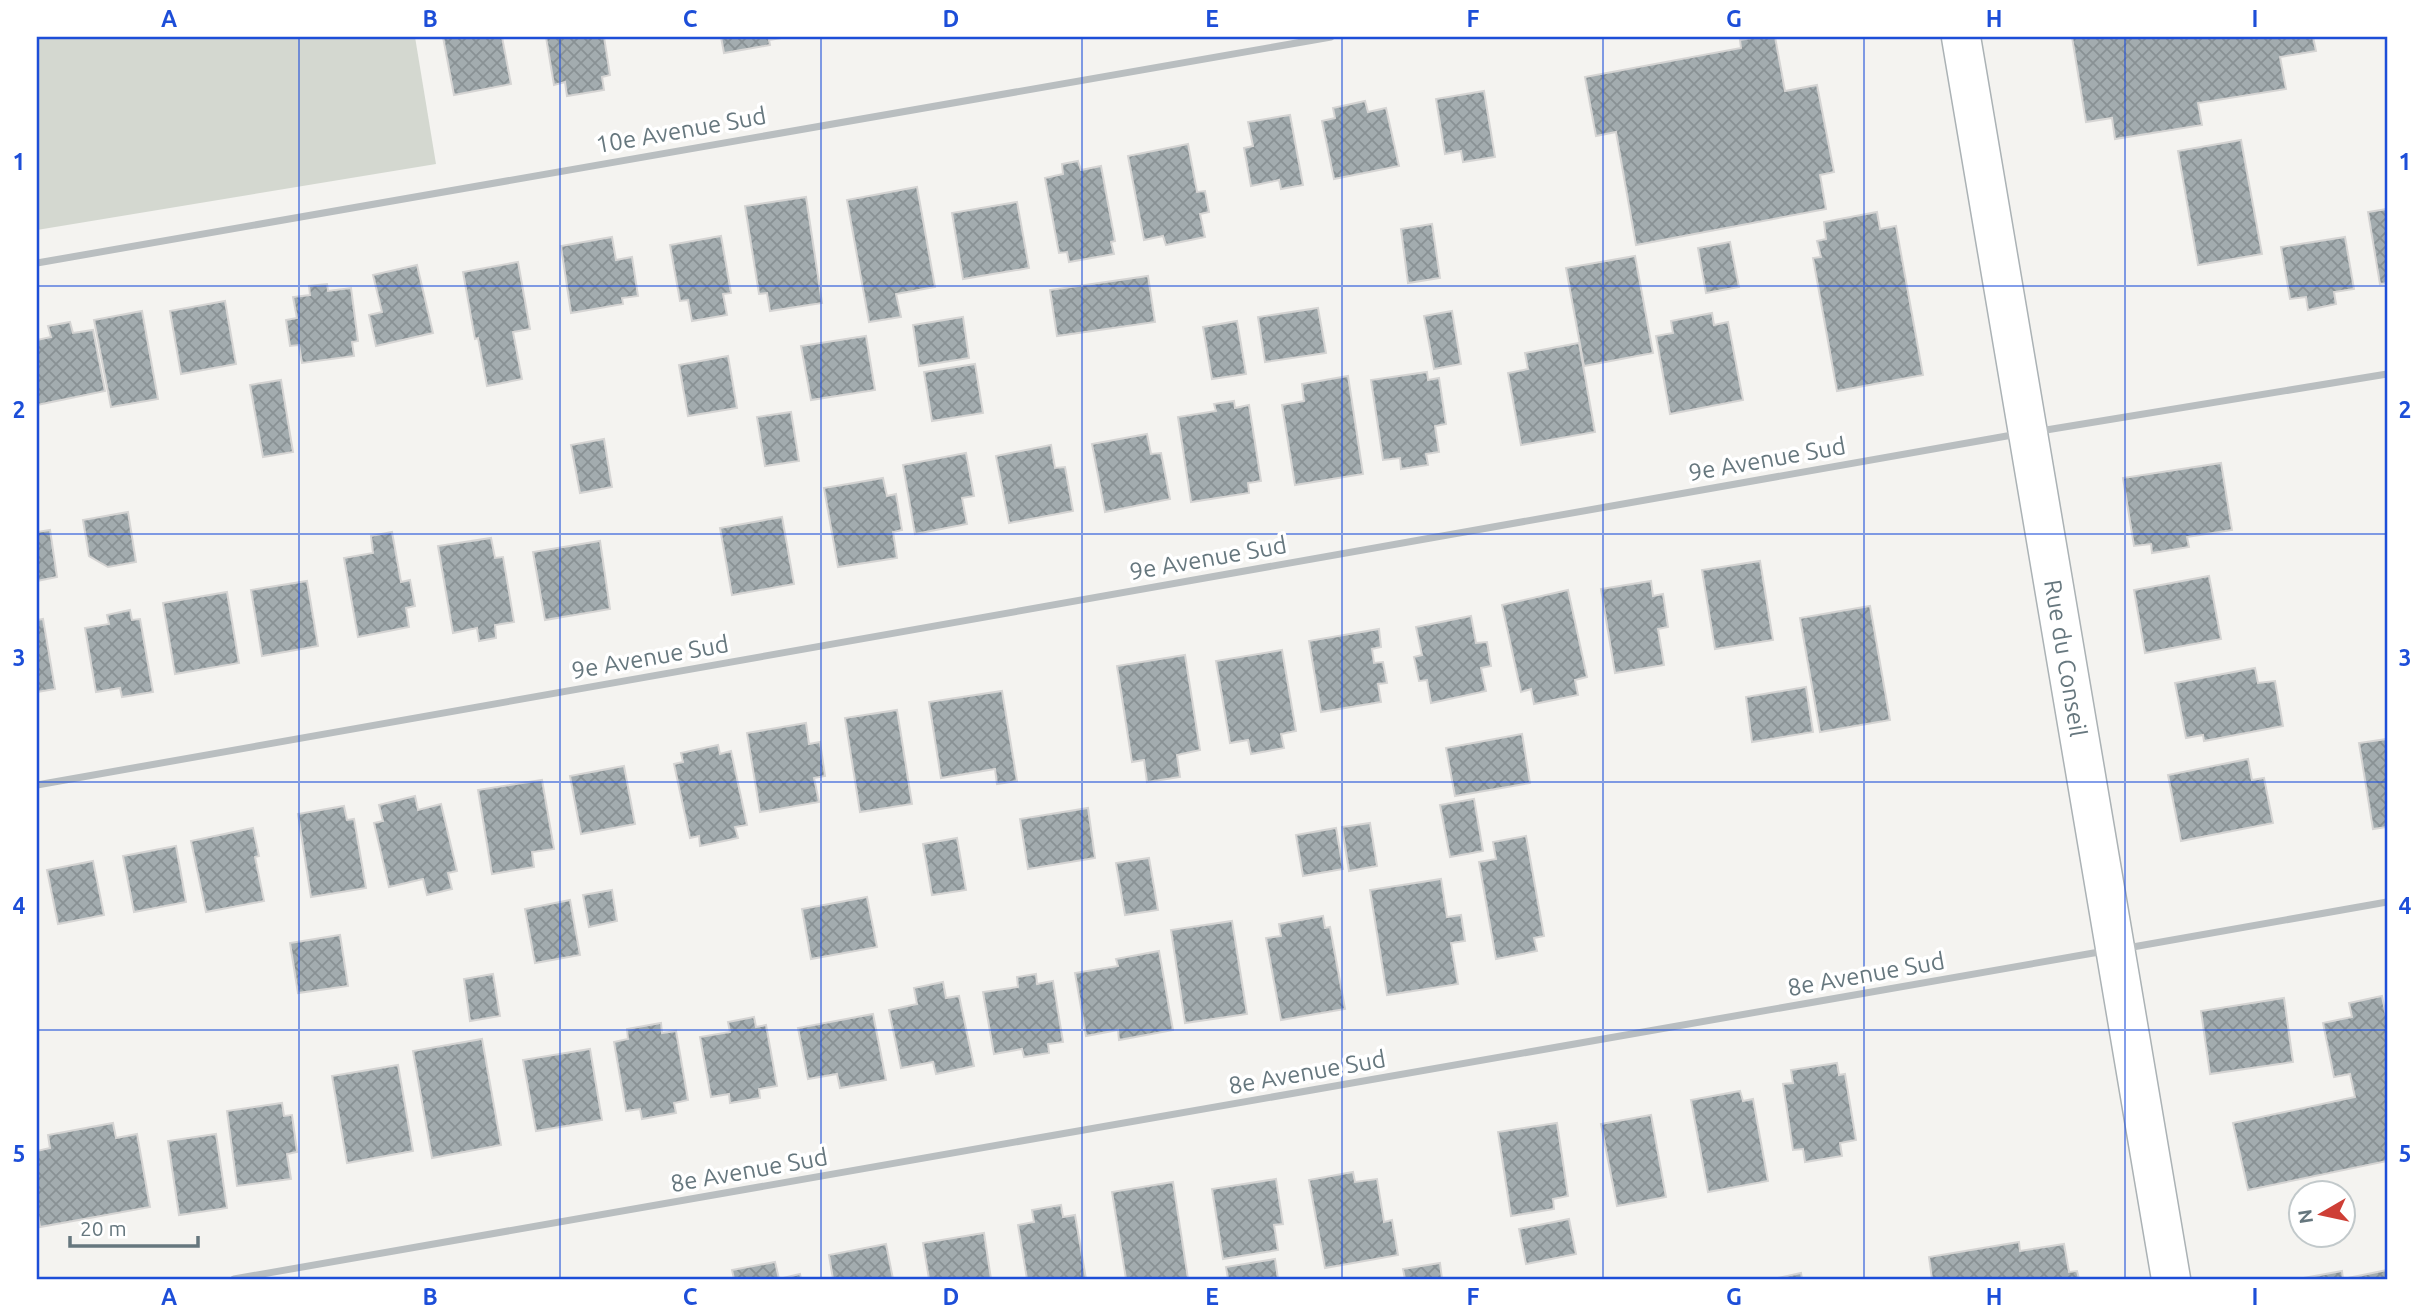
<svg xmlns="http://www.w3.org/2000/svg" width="2424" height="1316" font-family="Ubuntu,sans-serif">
<defs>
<pattern id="building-cross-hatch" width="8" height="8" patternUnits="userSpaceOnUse" patternTransform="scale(1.75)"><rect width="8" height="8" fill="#a3acaf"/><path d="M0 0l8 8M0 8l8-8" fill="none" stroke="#899194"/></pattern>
</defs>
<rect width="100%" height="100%" fill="#f4f3f0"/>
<!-- park -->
<polygon fill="#d4d8d0" points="37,37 415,37 436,164 37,230"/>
<!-- building -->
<g fill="url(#building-cross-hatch)" stroke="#d5d4d3" stroke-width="2">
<polygon points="443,37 502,37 511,84 454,95"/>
<polygon points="546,37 604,37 610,75 602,77 604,90 567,96 565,82 554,85"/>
<polygon points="721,37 782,37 782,38 769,40 770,45 724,53"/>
<polygon points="1757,37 1775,37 1785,91 1817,85 1834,172 1820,175 1826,209 1636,245 1616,132 1596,136 1585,77 1741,48 1740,40"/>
<polygon points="2072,37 2313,37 2316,51 2280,57 2286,89 2198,103 2202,125 2115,139 2112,118 2086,122"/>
<polygon points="1484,91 1495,157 1463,162 1461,151 1445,154 1436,99"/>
<polygon points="1365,101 1368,112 1386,108 1399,166 1334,179 1322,121 1335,118 1333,108"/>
<polygon points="1290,115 1303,185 1281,189 1279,180 1251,186 1244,148 1253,146 1248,122"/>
<polygon points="2241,140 2262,254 2198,265 2178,151"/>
<polygon points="1188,144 1197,192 1205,191 1209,212 1200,214 1205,237 1166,245 1163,236 1144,240 1128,156"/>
<polygon points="1078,161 1081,170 1101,166 1115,241 1111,242 1114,254 1069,262 1067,252 1059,253 1045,178 1063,174 1062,164"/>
<polygon points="917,187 935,287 896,294 901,317 869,322 847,200"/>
<polygon points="806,197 822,303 770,311 767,293 759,294 745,206"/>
<polygon points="1017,202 1029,268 963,279 952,213"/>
<polygon points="2387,209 2387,283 2380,284 2368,212"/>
<polygon points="1877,212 1880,229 1896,226 1923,375 1837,391 1813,258 1821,257 1817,241 1826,239 1824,222"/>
<polygon points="1432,224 1440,278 1408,283 1401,229"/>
<polygon points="721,236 731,293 723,294 727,315 692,321 688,300 680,301 670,245"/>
<polygon points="612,237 616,260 632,257 638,296 622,298 623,304 571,313 561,246"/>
<polygon points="2345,237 2354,289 2334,292 2336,304 2308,310 2306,297 2290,299 2281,247"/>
<polygon points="1730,242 1739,287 1706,293 1698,248"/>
<polygon points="1635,256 1653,353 1584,366 1566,268"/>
<polygon points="518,262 530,329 513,332 522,379 487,386 478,338 475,339 463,272"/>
<polygon points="417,265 433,333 376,346 369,315 382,312 373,275"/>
<polygon points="1148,276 1155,322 1057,336 1050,290"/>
<polygon points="327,284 328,291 351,288 358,341 352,342 354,356 302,363 299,345 290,346 286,320 297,318 293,297 310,295 309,286"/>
<polygon points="225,301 236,364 181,374 170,311"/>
<polygon points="1318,308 1326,353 1265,362 1258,317"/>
<polygon points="142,311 158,399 111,407 94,320"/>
<polygon points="1452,311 1461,364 1434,369 1424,316"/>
<polygon points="1712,313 1714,325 1728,322 1743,400 1670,414 1656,336 1673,333 1671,321"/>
<polygon points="963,317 969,358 919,366 913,325"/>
<polygon points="1237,321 1246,374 1212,379 1203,327"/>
<polygon points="70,322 73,333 93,330 105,391 37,405 37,340 51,337 48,326"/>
<polygon points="866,336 875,390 811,400 801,346"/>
<polygon points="1579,343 1595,432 1521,445 1508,373 1528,369 1525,353"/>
<polygon points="728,356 737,408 688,416 679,365"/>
<polygon points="975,364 983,413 932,421 924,372"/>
<polygon points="1427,372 1428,380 1439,378 1446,424 1435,426 1439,452 1426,454 1428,465 1401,469 1400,458 1383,460 1371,380"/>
<polygon points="1348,376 1363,474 1295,485 1282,405 1304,401 1302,384"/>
<polygon points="281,380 293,452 263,457 250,385"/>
<polygon points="1234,401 1235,408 1249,405 1261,481 1248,483 1249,493 1191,502 1178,417 1216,411 1214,404"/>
<polygon points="791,412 799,461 765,466 757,417"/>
<polygon points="1147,434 1151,454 1161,453 1170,499 1105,512 1092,444"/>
<polygon points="604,439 612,487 580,493 571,445"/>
<polygon points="1051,445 1055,468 1065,467 1073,511 1009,523 996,456"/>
<polygon points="966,453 974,496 962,498 967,524 915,534 903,465"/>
<polygon points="2221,463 2232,530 2187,537 2189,547 2152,553 2151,544 2134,546 2123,478"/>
<polygon points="883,478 887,496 896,494 902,530 893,532 897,558 838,567 824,488"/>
<polygon points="128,512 136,562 108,567 89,556 83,520"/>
<polygon points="782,517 794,584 732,595 720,528"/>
<polygon points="50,530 57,577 37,581 37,532"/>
<polygon points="392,532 401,582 410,580 415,606 406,608 409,627 358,637 344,558 373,553 371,536"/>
<polygon points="491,538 495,558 503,557 514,622 495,625 496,638 479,641 477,628 453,633 438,546"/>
<polygon points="600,541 610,609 545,620 533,552"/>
<polygon points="1760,561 1773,640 1715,649 1702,570"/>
<polygon points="2209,576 2221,639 2145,653 2134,590"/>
<polygon points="307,581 318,646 262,656 251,590"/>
<polygon points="1651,581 1653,596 1663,594 1668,627 1658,629 1664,665 1615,673 1601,589"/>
<polygon points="1568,590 1587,677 1575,680 1578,695 1534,704 1531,689 1521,692 1502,605"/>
<polygon points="227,592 239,663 175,674 163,603"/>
<polygon points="1870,606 1890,720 1820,732 1800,618"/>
<polygon points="130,610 132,620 140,619 153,692 122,697 120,688 96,692 85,628 109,624 107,615"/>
<polygon points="1471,616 1476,643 1487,642 1491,666 1481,668 1486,691 1431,703 1427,680 1419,681 1414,657 1422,655 1416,627"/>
<polygon points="43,619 55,689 37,692 37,620"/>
<polygon points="1379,629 1381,647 1372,649 1374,663 1383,662 1387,683 1378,684 1381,702 1321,712 1309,641"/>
<polygon points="1282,650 1296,731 1281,734 1284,748 1251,754 1248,740 1230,743 1216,661"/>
<polygon points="1185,655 1200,750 1177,755 1180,777 1147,782 1144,760 1132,762 1117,666"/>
<polygon points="2255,668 2258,683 2275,681 2283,726 2204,741 2203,735 2186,738 2175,683"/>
<polygon points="1806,687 1813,732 1752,742 1746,697"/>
<polygon points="1002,691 1017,781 997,784 995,769 941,778 929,702"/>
<polygon points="897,710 912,804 860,812 845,718"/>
<polygon points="806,723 809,744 820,742 825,776 814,778 819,802 760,812 747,733"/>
<polygon points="1522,734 1530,783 1455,796 1446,748"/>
<polygon points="2387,739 2387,827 2373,829 2359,743"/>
<polygon points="718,745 720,754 731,751 747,825 735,827 738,838 700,846 699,836 690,838 674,764 683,762 681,753"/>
<polygon points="2248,759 2252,780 2264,778 2273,823 2181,841 2168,775"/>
<polygon points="624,766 635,824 581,834 570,776"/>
<polygon points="542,780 554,849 532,852 534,867 492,874 478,790"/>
<polygon points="415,796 418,810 441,804 457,871 448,873 452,889 427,895 423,879 389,887 374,823 383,821 379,805"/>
<polygon points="1474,799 1483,851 1450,857 1440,805"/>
<polygon points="344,806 347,820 354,819 366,888 311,897 298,814"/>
<polygon points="1088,808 1095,858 1028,869 1020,819"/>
<polygon points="1370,823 1377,866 1349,871 1342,827"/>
<polygon points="253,828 259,856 255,857 264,901 206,912 191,841"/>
<polygon points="1336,828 1343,869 1303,876 1296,835"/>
<polygon points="1526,836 1544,936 1534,938 1537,951 1496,959 1479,862 1496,859 1493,842"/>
<polygon points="957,838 966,890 932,895 923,844"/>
<polygon points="176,846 186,902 134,912 123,856"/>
<polygon points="1149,858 1158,910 1125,915 1116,863"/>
<polygon points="93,861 104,915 58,924 47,870"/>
<polygon points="1441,879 1447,917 1461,915 1465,941 1451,943 1458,984 1387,995 1370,890"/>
<polygon points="612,890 617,921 589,927 583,895"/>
<polygon points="867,897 877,947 811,959 802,909"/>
<polygon points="570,900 580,955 535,963 525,909"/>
<polygon points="1323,916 1325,928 1330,927 1345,1009 1281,1020 1266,938 1281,936 1279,924"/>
<polygon points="1232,921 1247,1014 1185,1023 1171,930"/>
<polygon points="340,935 348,986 298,993 290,943"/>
<polygon points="1159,951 1173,1030 1119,1040 1118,1030 1086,1036 1075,973 1118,966 1116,959"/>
<polygon points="493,974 500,1016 470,1021 464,979"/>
<polygon points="1036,974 1037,984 1053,981 1063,1042 1048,1044 1049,1053 1024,1057 1022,1049 994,1054 983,992 1018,987 1017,977"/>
<polygon points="943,982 946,998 959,996 974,1066 936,1074 933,1062 901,1068 889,1010 917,1004 914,988"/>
<polygon points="2382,996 2387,1021 2387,1161 2248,1190 2233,1123 2355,1097 2350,1074 2334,1077 2323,1023 2352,1017 2349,1003"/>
<polygon points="2284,998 2293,1062 2210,1074 2201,1011"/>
<polygon points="873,1014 886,1080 840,1088 837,1074 808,1079 798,1028"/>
<polygon points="754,1017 756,1027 766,1025 777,1086 759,1089 760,1098 730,1103 729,1094 711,1097 700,1037 730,1032 728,1022"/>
<polygon points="661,1023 662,1033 676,1031 688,1100 674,1103 676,1113 642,1119 640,1109 626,1111 614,1042 628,1039 627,1029"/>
<polygon points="482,1039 501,1145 432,1158 413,1051"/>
<polygon points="590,1049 602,1120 536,1131 523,1060"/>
<polygon points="1837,1063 1839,1075 1845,1074 1856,1140 1840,1143 1842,1156 1805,1162 1803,1149 1793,1150 1783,1084 1793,1083 1791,1070"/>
<polygon points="398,1065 413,1151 347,1163 332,1076"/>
<polygon points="1740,1091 1743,1101 1753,1099 1768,1181 1708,1192 1691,1100"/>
<polygon points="282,1103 284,1116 292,1115 297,1152 287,1154 291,1179 237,1186 227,1111"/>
<polygon points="1651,1115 1666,1197 1617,1206 1601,1124"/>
<polygon points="113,1123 116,1138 137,1134 150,1207 40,1227 37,1208 37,1151 50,1148 48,1135"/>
<polygon points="1557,1123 1568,1196 1553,1199 1554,1209 1511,1216 1498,1132"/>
<polygon points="216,1134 227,1208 179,1215 168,1141"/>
<polygon points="1353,1172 1355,1182 1377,1179 1384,1222 1392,1220 1398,1255 1325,1268 1309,1180"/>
<polygon points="1276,1179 1283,1224 1274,1225 1278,1250 1223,1259 1212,1189"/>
<polygon points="1173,1182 1188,1279 1126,1279 1112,1192"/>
<polygon points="1061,1205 1063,1217 1075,1215 1086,1279 1027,1279 1018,1225 1034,1222 1032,1210"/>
<polygon points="1569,1219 1576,1254 1526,1264 1519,1229"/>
<polygon points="984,1233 991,1279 929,1279 923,1243"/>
<polygon points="2019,1242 2020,1251 2064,1244 2069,1272 2077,1271 2079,1279 1932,1279 1929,1257"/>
<polygon points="886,1244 893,1279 833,1279 829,1255"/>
<polygon points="1275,1259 1278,1279 1228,1279 1226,1267"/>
<polygon points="775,1262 779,1279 800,1274 801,1279 734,1279 732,1270"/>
<polygon points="1440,1263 1442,1279 1405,1279 1403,1269"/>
<polygon points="2387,1270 2387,1279 2298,1279 2342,1271 2343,1279"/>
<polygon points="1801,1273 1802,1279 1773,1279"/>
</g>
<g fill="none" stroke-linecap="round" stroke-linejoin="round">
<!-- secondary casing -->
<g stroke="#abb2b5" stroke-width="41">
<g id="secondary">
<path id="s1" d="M1961,37L2171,1279"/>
</g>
</g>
<!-- street -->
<g stroke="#b9bec0" stroke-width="7">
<polyline points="37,263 1331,37"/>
<polyline points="2040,431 2387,374"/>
<polyline points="37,785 2018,434"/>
<polyline points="2127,948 2387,902"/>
<polyline points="234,1279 2105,951"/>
</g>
<!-- secondary -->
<use href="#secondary" stroke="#fff" stroke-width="38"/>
</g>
<!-- grid -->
<path fill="none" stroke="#1d4ed8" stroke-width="2" stroke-opacity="0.55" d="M299,37V1279M560,37V1279M821,37V1279M1082,37V1279M1342,37V1279M1603,37V1279M1864,37V1279M2125,37V1279M37,286H2387M37,534H2387M37,782H2387M37,1030H2387"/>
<g text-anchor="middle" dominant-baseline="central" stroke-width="7" stroke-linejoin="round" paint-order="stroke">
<!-- street labels -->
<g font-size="24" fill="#66777e" stroke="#fff">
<text transform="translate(681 130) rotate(-10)">10e Avenue Sud</text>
<text transform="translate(1767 459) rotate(-10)">9e Avenue Sud</text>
<text transform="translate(1208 558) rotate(-10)">9e Avenue Sud</text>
<text transform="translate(650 657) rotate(-10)">9e Avenue Sud</text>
<text stroke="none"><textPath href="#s1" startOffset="630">Rue du Conseil</textPath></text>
<text transform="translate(1866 974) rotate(-10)">8e Avenue Sud</text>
<text transform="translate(1307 1072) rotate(-10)">8e Avenue Sud</text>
<text transform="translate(749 1170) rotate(-10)">8e Avenue Sud</text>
</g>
</g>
<!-- border -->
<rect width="2424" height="1316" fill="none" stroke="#ffffff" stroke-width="77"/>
<!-- north arrow -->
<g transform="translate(2322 1214) rotate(261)"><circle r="33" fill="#ffffff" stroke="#c2c9cb" stroke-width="2"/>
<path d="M0-5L12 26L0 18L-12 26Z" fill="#ce3f36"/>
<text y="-10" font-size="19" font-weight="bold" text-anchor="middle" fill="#66777e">N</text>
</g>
<!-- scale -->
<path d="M70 1236v10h128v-10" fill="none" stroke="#66777e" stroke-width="3.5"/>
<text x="80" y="1236" font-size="21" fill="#66777e" stroke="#ffffff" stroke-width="5" paint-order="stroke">20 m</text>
<rect x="38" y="38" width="2348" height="1240" fill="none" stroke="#1d4ed8" stroke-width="2.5"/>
<g font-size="23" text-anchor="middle" font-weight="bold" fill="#1d4ed8">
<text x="169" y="27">A</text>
<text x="430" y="27">B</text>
<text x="690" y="27">C</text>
<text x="951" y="27">D</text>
<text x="1212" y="27">E</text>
<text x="1473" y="27">F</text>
<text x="1734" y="27">G</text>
<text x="1994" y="27">H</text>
<text x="2255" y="27">I</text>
<text x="19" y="170">1</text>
<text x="2405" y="170">1</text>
<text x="19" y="418">2</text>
<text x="2405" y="418">2</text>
<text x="19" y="666">3</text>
<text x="2405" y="666">3</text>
<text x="19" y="914">4</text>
<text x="2405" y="914">4</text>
<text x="19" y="1162">5</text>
<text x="2405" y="1162">5</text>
<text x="169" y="1305">A</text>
<text x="430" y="1305">B</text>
<text x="690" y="1305">C</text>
<text x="951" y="1305">D</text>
<text x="1212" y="1305">E</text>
<text x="1473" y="1305">F</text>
<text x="1734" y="1305">G</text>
<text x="1994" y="1305">H</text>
<text x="2255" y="1305">I</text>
</g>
</svg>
